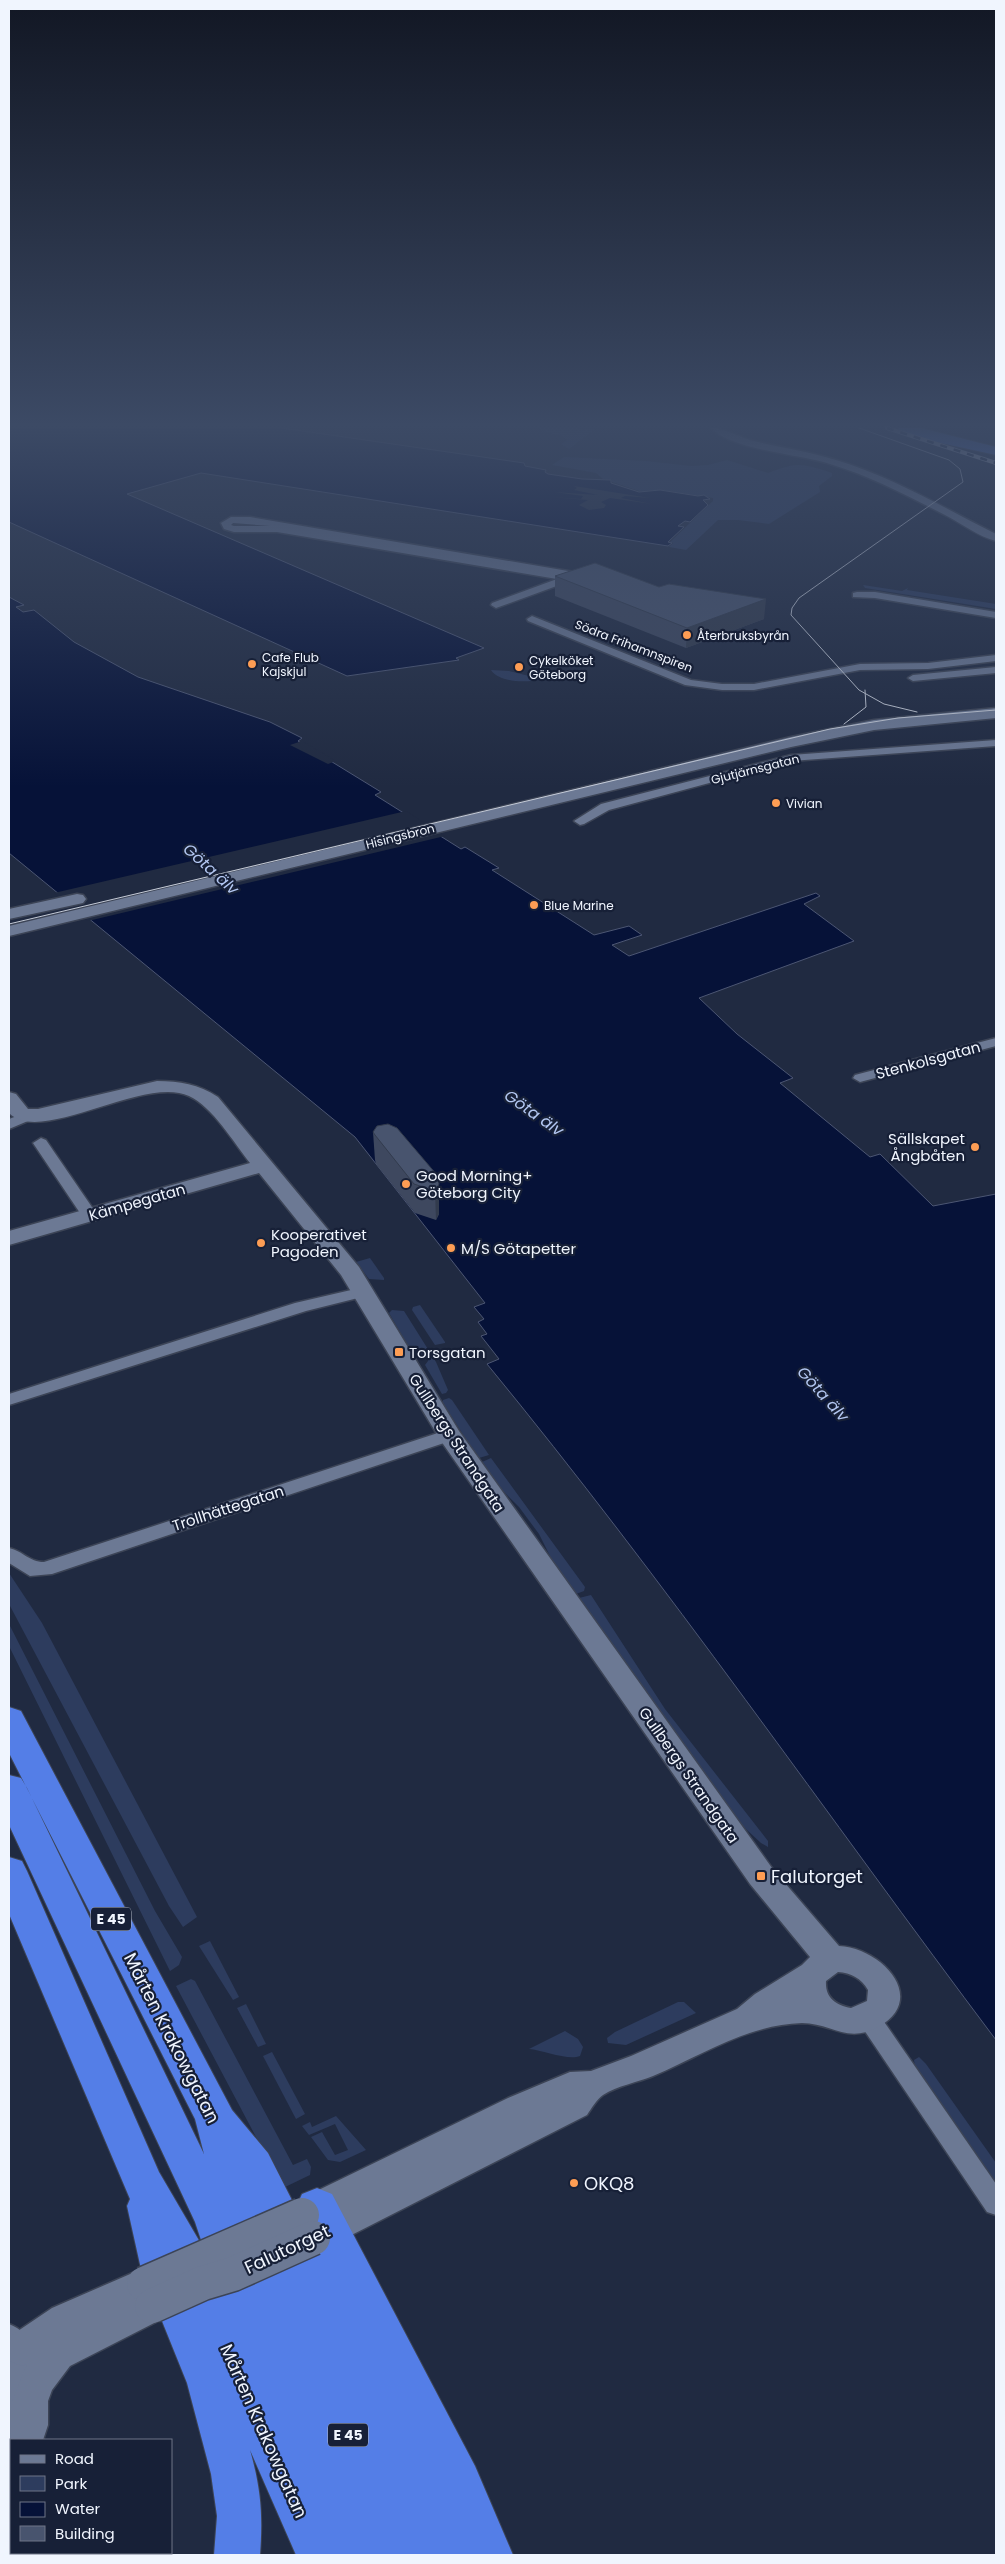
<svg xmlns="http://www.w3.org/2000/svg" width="1005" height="2564" font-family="Poppins,sans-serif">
<rect width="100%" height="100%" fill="#202a41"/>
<!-- green -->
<g fill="#2d3c5e">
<path d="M538,428H579L581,430L595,429L569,449L561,444L567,440C560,432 547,435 538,428Z"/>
<path d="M564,457L646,461L691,466L708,465L727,460L768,473C798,462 801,463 832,473V476L819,486L820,492L769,524L738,520H718L686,550L669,547L673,543L670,542L713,501V498L662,490L639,491L612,482V480L603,479L596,473L552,465Z"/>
<polygon points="863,585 902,591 908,588 907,590 996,604 996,609 865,588"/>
<path d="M491,670L509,671L541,679C529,683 499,683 491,670Z"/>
<polygon points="370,1258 384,1278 384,1280 369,1279 356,1262"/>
<polygon points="420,1305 445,1342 445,1343 435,1345 412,1310 413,1307"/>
<polygon points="392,1310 404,1311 436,1362 448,1390 446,1393 442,1394 425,1365 428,1361 427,1357 414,1356 389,1313"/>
<polygon points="449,1398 452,1400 489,1455 479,1458 474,1452 443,1403 443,1400"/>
<polygon points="491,1458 585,1587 584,1591 576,1594 555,1566 539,1534 519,1507 502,1490 482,1462"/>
<polygon points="9,1573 42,1623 197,1917 183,1927 169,1906 9,1604"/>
<polygon points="591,1595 665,1709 768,1841 768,1847 761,1843 736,1820 579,1598"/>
<polygon points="9,1624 155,1911 182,1957 179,1965 170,1971 9,1646"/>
<polygon points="210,1941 239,1997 233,2000 199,1946"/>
<polygon points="191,1979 195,1981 293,2165 307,2159 311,2167 310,2175 283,2188 176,1986"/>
<polygon points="678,2002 684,2002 696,2013 626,2045 608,2043 607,2038 615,2032"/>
<polygon points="246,2004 266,2044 258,2047 237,2008"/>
<path d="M565,2031L578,2039L583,2047L580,2056C568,2061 543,2050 529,2049Z"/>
<polygon points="272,2052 305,2114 296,2119 263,2056"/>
<polygon points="919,2057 926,2064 996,2163 996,2186 915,2067 914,2060"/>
<polygon points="336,2116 366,2150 340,2162 328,2160 311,2137 322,2132 335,2155 348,2150 335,2124 309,2135 302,2126 310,2122 312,2127"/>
</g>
<!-- water -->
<g fill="#061238" stroke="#4c5673">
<polygon points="9,428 282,428 524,463 525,466 546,470 545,472 548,474 582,479 611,480 611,483 639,492 660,490 698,496 704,495 710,499 703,500 708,505 690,522 685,521 678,526 684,527 668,542 672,543 668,546 201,473 127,494 484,648 456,658 459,660 347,676 9,522"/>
<path d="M9,597L24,605L16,607L23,612L34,610L74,642L138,677L270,722L302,738L298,741L381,792L375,795L461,849L465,847L499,868L492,870L594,935L629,926L642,935L612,945L629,956L816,893L820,896L804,904L854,941L699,998L737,1034L793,1078L780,1083L870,1157L880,1154L933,1206L996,1194V2040C827,1815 666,1582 487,1364L499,1359L481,1336L487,1334L478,1322L484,1319L474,1307L485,1303L355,1137L9,853Z"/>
</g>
<!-- pier -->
<g fill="#202a41">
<polygon points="574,486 650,498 625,496 621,498 652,504 610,498 601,502 606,505 604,508 589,510 579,505 588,500 549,497 581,499 583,496 554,492 598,495 574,490 577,488"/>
<polygon points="302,741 336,761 328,764 290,745"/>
<polygon points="406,811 445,836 88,921 54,893"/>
</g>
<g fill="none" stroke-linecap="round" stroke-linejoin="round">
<!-- street casing -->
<g stroke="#3c4456" stroke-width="3">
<g id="street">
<path d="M711,428C726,428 742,439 758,442C784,448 811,452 836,460C893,477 944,508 996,534V541C979,537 961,523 945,515C908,496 870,476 830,464C800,454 731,450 711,428Z"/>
<path d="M231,517H250L574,572L579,575L573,580L496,608L491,605L492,603L557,579L277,532H234L224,529L221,523ZM233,523L270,526H234L231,525Z"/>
<polygon points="857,592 875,592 996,612 996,618 875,598 853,597 853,593"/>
<polygon points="532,616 691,680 722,684 754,684 860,664 928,663 996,655 996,661 928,669 860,670 754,690 722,690 685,685 528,621 527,619"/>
<polygon points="996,667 996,673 913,681 908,678 913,675"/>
<polygon points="996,740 996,746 791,761 609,810 584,824 580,825 574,821 601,804 791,755"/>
<polygon points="996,1038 996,1046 860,1082 853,1078 855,1075"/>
<polygon points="30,1111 35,1112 37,1115 35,1118 9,1129 9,1119"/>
<polygon points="41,1138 46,1140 98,1216 96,1219 90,1221 82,1216 33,1143"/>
<polygon points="364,1287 372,1292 370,1295 306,1311 9,1405 9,1394 295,1303"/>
<path d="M450,1429L456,1431L459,1435L456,1439L52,1574L30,1576L9,1563V1548C23,1551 29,1562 44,1562Z"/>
<polygon points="868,2007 876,2010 996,2184 996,2215 987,2212 860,2024 857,2017 860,2010"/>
<path d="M9,2324C21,2329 30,2337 35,2349L26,2369L22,2389L25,2421L33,2431L37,2440H11V2445L9,2442Z"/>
<polygon points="36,2553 64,2553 65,2555 37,2555"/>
</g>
</g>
<!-- secondary casing -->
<g stroke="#3c4456" stroke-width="3">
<g id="secondary">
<polygon points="996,708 996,718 874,730 791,747 9,936 9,926 791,737 874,720"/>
<polygon points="77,894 83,895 86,899 83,903 9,919 9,909"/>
<path d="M157,1081C180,1081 198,1084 218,1097L359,1267L459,1431L772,1868L839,1946C882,1948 929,1999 878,2027C847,2044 831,2023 802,2023C746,2025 703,2055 653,2076C638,2082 617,2086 603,2095C597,2099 591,2109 587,2115L332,2245L320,2250L308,2245L303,2234L306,2227L296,2223L291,2212L296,2201L508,2098L570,2072L591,2071L631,2056L737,2009L755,1994L802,1965L810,1957L750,1884L441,1441L341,1275L259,1173L9,1245V1231L250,1163C234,1143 212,1106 189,1096C143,1075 41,1146 9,1113V1092L16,1094L28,1109H38ZM838,1972C851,1973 861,1978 868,1990L867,2001L851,2008C835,2005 825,1997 826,1981Z"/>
<polygon points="144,2268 156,2272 161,2284 158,2292 164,2294 170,2306 164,2318 70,2366 52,2390 48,2401 48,2425 43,2440 11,2440 11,2451 9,2434 12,2425 12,2401 27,2364 22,2366 9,2361 9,2337 52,2308"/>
</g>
</g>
<!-- highway casing -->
<g stroke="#3c4456" stroke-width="2">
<g id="highway">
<polygon points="898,428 921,428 996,447 996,455 936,442 900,431"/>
<path d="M9,1707L21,1711L232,2110L268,2153L300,2216L296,2207L302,2194L317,2188L332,2194L475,2466L513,2555H296L250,2450C261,2489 263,2515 260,2555H214L217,2516L211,2474L187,2383L141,2269L127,2206L130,2199L9,1914V1857L22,1861L27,1871L159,2172L204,2249L195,2222L9,1825V1775L21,1778L27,1788L204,2154L195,2119L9,1753Z"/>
</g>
</g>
<!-- street -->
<use href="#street" fill="#6c7994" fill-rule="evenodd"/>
<!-- secondary -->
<use href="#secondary" fill="#6c7994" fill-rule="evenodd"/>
<!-- highway -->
<use href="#highway" fill="#547ee7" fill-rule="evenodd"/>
<!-- tram -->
<g stroke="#c5cbd7" stroke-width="1">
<polyline points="859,428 949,460 960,469 963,482 799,598 792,608 791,615 859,690 884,704 917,712"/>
<polyline points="844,724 866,707 865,690"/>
<polyline points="9,924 830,729 898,718 996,710"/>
</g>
<!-- rail casing -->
<g stroke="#c5cbd7" stroke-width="4">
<polyline id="rail" points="887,428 996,463"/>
</g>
<!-- rail -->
<use href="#rail" stroke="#172037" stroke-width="2.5" stroke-dasharray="7" stroke-linecap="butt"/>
<!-- secondary-bridge casing -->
<g stroke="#3c4456" stroke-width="37" stroke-linecap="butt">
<g id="secondary-bridge">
<polyline points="144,2284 302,2215"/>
<polyline points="152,2306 203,2283 233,2274 313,2238"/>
</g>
</g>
<!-- secondary-bridge -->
<use href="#secondary-bridge" stroke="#6c7994" stroke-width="34"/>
</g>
<!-- wall -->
<g fill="#3e485f">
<polygon points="555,576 659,587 764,619 686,648 555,596"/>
<polygon points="373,1132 437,1175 439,1214 436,1220 415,1213 376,1164 375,1160"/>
</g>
<!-- shaded-wall -->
<g fill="#323b4d">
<polygon points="766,599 764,619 686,648 687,628"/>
<polygon points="439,1184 439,1214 436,1220 435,1191"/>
</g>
<!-- building -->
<g fill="#48546e" stroke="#323b4d">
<polygon points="595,563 659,587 669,584 766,599 687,628 555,576"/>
<polygon points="388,1124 397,1128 437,1175 439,1184 435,1191 414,1184 375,1135 373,1132 377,1126"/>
</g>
<!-- sky -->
<linearGradient id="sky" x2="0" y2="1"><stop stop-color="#121724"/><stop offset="0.54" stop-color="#3c4a65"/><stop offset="1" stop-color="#3c4a65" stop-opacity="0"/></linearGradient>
<rect width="1005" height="787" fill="url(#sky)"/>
<!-- markers -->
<g fill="#fd9d54" stroke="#172037" stroke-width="2">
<circle cx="687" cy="635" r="5"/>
<circle cx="252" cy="664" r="5"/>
<circle cx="519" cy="667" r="5"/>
<circle cx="776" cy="803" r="5"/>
<circle cx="534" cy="905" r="5"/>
<circle cx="975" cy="1147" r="5"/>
<circle cx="406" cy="1184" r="5"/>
<circle cx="261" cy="1243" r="5"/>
<circle cx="451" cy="1248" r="5"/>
<rect x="394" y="1347" width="10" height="10" rx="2.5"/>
<rect x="756" y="1871" width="10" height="10" rx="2.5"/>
<circle cx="574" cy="2183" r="5"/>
</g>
<g text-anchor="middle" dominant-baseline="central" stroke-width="4.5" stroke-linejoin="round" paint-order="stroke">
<!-- far-poi labels -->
<g font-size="12" fill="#f0f5fe" stroke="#172037" text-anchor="start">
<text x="697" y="635">Återbruksbyrån</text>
<text x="262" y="657">Cafe Flub<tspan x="262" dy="14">Kajskjul</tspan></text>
<text x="529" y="660">Cykelköket<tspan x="529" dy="14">Göteborg</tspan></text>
<text x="786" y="803">Vivian</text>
<text x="544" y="905">Blue Marine</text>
</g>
<!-- far-street labels -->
<g font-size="12" fill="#f0f5fe" stroke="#172037">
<text transform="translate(634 646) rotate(21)">Södra Frihamnspiren</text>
<text transform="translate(755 769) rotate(-14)">Gjutjärnsgatan</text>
<text transform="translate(400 836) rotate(-14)">Hisingsbron</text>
</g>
<!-- shield labels -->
<g fill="#172037" stroke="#afb5c2" stroke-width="1">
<rect x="91" y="1907.5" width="40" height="23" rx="4"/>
<rect x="328" y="2423.5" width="40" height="23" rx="4"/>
</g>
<g font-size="14" font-weight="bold" fill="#f0f5fe">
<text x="111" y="1919">E 45</text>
<text x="348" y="2435">E 45</text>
</g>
<!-- street labels -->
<g font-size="15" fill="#f0f5fe" stroke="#172037">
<text transform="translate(928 1060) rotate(-15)">Stenkolsgatan</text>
<text transform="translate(137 1202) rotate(-16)">Kämpegatan</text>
<text transform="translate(457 1443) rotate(57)">Gullbergs Strandgata</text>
<text transform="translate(228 1508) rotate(-18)">Trollhättegatan</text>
<text transform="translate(689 1775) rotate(55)">Gullbergs Strandgata</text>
</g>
<!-- poi labels -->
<g font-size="15" fill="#f0f5fe" stroke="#172037" text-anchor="start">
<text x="965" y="1138" text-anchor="end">Sällskapet<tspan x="965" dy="17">Ångbåten</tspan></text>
<text x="416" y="1175">Good Morning+<tspan x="416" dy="17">Göteborg City</tspan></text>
<text x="271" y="1234">Kooperativet<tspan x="271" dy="17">Pagoden</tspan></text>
<text x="461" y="1248">M/S Götapetter</text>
<text x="409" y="1352">Torsgatan</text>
</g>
<!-- water labels -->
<g font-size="16" font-style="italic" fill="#b3c7f2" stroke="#172037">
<text transform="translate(211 869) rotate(42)">Göta älv</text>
<text transform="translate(534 1113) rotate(35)">Göta älv</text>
<text transform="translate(823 1394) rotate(48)">Göta älv</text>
</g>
<!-- near-poi labels -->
<g font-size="18" fill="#f0f5fe" stroke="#172037" text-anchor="start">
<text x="771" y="1876">Falutorget</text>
<text x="584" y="2183">OKQ8</text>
</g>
<!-- near-street labels -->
<g font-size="18" fill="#f0f5fe" stroke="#172037">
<text transform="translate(172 2038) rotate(63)">Mårten Krakowgatan</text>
<text transform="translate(287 2249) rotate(-25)">Falutorget</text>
<text transform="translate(264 2431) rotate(66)">Mårten Krakowgatan</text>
</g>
</g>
<!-- border -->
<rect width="1005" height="2564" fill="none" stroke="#f0f5fe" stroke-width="20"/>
<!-- legend -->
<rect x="10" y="2439" width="162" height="115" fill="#172037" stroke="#6e7587"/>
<rect x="20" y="2455" width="25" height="8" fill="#6c7994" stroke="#6e7587"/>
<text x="55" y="2464" font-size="15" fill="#f0f5fe">Road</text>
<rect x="20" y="2476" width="25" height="15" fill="#2d3c5e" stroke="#6e7587"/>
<text x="55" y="2489" font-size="15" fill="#f0f5fe">Park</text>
<rect x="20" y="2502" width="25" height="15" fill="#061238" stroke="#6e7587"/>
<text x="55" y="2514" font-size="15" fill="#f0f5fe">Water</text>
<rect x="20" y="2526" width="25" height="15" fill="#48546e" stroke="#6e7587"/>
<text x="55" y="2539" font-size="15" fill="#f0f5fe">Building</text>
</svg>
